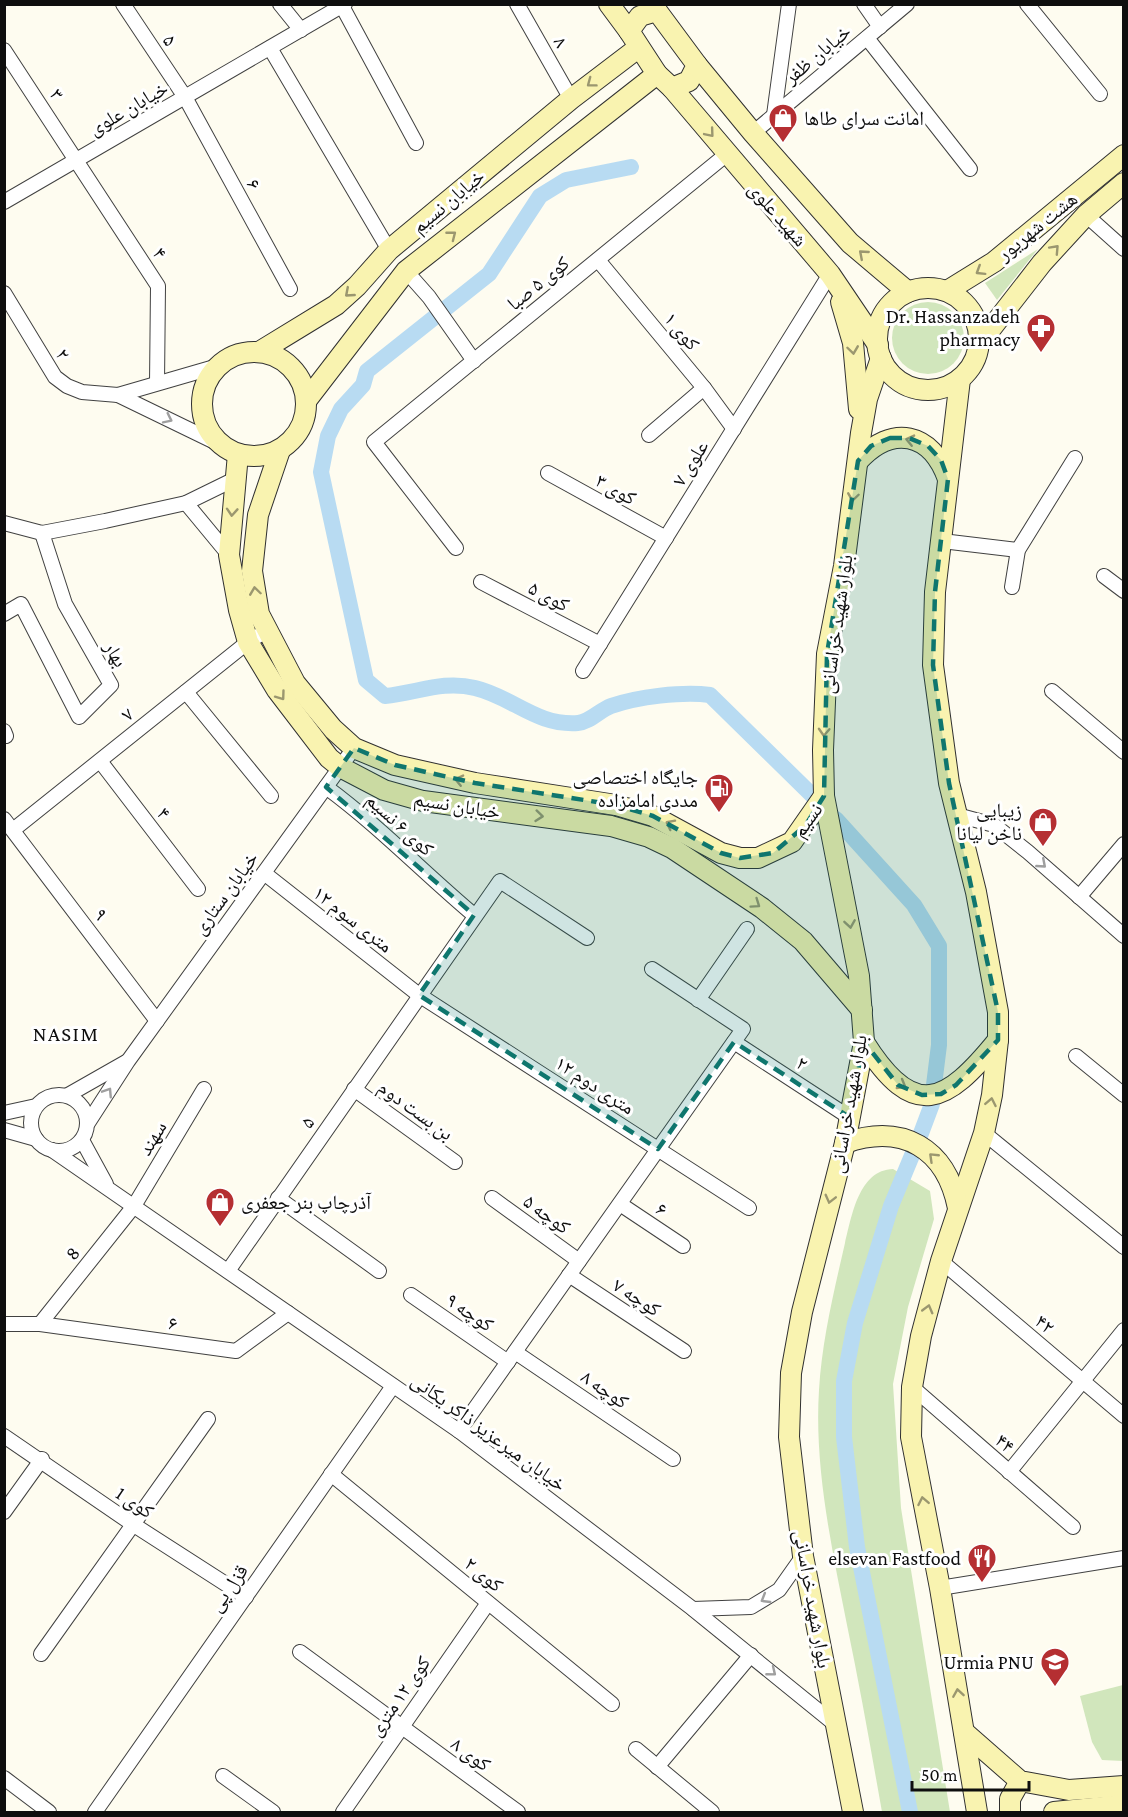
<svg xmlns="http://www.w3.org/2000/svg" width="1128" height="1817" font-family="'Crimson Pro','Noto Naskh Arabic',serif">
<rect width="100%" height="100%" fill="#fefcf0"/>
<!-- green -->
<g fill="#d1e6bc">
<polygon points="1038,249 997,300 985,283"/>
<circle cx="928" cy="338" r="36"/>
<path d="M893,1169L930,1191L934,1219L908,1307L893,1384L901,1508L950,1812H882C871,1750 860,1687 847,1625C832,1549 814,1468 819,1390C822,1340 834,1291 845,1243C852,1215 859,1170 893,1169Z"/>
<polygon points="1123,1685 1123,1761 1102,1760 1092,1742 1080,1696"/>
</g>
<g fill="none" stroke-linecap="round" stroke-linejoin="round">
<!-- canal -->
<g stroke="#b8dbf2" stroke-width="16">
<path d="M631,167L566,180L540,196L489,274L367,371L363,385L341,409L328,436L321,472L366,680L385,696C417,693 443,680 475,688C513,697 536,726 578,723C590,722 600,710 611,706C637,697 683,691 710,695L817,800"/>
<polyline points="836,819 914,905 939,946 939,1045 934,1085"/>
<polyline points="920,1136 932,1104"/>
<polyline points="910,1812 857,1547 844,1437 844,1381 855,1323 891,1206 913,1153"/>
</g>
<!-- minor casing -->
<g stroke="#414141" stroke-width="16">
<g id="minor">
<polyline points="123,4 185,97 290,289"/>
<polyline points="280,4 301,30"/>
<polyline points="517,4 571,99"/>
<polyline points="864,4 880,27"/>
<polyline points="1027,4 1100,94"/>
<polyline points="342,6 416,143"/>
<polyline points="867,38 970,169"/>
<polyline points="270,48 389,250"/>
<polyline points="4,50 158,286 157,383"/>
<polyline points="774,115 789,4"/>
<polyline points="753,133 907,4"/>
<polyline points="4,202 345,4"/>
<polyline points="1086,215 1124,249"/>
<polyline points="598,260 704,388 734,429"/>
<polyline points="406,271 429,297 474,361"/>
<polyline points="4,293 55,377 67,386 82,392 118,395 219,444"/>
<polyline points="118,395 218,366"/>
<polyline points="649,435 704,388"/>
<polyline points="548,473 666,538"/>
<polyline points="186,503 229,555"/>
<polyline points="4,523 42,533 105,521 186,503 235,479"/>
<polyline points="942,541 1018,550"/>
<polyline points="456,548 374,442 727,154"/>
<polyline points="1104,576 1124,591"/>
<polyline points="481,582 600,644"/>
<polyline points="1012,587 1018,550 1075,458"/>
<polyline points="4,614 21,604 79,717 111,685 65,604 42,533"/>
<polyline points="583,671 830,274"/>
<polyline points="1052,691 1124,752"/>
<polyline points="186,692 271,796"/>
<polyline points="4,731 6,736"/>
<polyline points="100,761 198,889"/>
<path d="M326,787C379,826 424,873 474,915"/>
<polyline points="957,815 994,825 1028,852 1124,936"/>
<polyline points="4,819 157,1021"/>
<polyline points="13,830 248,642 266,631"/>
<polyline points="264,873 419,995 749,1208"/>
<polyline points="1079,897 1124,844"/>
<polyline points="698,1000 747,929"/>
<polyline points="734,1042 849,1117"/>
<polyline points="1076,1056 1124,1095"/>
<polyline points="354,1089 455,1162"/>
<circle cx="59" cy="1123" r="28"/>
<polyline points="68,1095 126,1062"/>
<polyline points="4,1113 36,1106"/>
<polyline points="88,1123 128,1061 354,748"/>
<polyline points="4,1130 36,1139"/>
<polyline points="984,1133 1124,1247"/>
<polyline points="82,1140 106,1184"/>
<polyline points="52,1150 459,1431 693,1609 836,1725"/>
<polyline points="278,1198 379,1271"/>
<polyline points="492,1198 579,1261"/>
<polyline points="620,1204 683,1246"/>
<polyline points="941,1261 1124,1416"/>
<polyline points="228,1271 500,881 587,938"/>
<polyline points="569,1275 684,1351"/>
<polyline points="411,1295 508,1362"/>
<polyline points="4,1324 40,1324 236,1351 288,1313"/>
<polyline points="40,1324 134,1206 204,1089"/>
<polyline points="515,1352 673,1459"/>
<polyline points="912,1387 1073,1527"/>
<polyline points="459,1431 743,1029 652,969"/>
<polyline points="4,1436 131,1523 246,1597"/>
<polyline points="1009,1472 1124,1330"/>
<polyline points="331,1474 612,1704"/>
<polyline points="4,1512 42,1459"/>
<polyline points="940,1588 1124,1558"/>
<polyline points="693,1609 751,1607 779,1590 803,1556"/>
<polyline points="300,1652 518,1812"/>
<polyline points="41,1654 208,1419"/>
<polyline points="636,1749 712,1812"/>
<polyline points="657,1767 751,1655"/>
<polyline points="223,1776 273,1812"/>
<polyline points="4,1778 49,1812"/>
<polyline points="95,1812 393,1386"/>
<polyline points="343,1812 488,1603"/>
</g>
</g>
<!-- secondary casing -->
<g stroke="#303030" stroke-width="22">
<g id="secondary">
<polyline points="609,4 629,31"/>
<polygon points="657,11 697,65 689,81 672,88 657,74 629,31 640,16"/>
<polyline points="697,65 753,133 850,243 908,292"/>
<polyline points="672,88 830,274 878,345"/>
<circle cx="928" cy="339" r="51"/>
<polyline points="947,291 994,262 1124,155"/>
<polyline points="841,302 853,343 859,409"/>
<polyline points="979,344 1042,263 1086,215 1124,183"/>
<polyline points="259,352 336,305 357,286 389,250 571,99 638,48"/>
<circle cx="254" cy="404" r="52"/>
<polyline points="960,379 935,592 933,665 949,783 976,892 998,1012 998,1040 992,1095 984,1133 941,1261 921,1336 912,1387 911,1437 940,1588 977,1812"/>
<polyline points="306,401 406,271 657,74"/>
<polyline points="280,450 258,515 252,571 259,614 295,683 333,729 354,748 395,765 475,783 616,805 653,816 721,853 740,858 758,858 792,842 824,796"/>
<polyline points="238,454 229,555 239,610 248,642 277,690 329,758 340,767 384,790 423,801 611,826 649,837 672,848 762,908 803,941 862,1010"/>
<path d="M858,461C892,424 931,432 948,479"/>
<path d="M864,1042C914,1122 946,1104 998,1040"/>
<path d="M845,1143C903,1123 946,1148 958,1208"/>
<polyline points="964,1732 1020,1781 1069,1790 1124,1786"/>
<polyline points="853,1812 803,1556 789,1437 791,1373 802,1312 845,1143 864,1042 859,976 824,796 823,750 827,654 844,566 861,433 867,399 881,358"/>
<polyline points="1010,1812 1010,1799 1020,1781"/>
<polyline points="1054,1812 1124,1805"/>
</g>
</g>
<!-- minor -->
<use href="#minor" stroke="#fff" stroke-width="14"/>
<!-- secondary -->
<use href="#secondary" stroke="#f9f3b0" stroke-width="20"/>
</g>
<!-- one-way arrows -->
<defs><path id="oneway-chevron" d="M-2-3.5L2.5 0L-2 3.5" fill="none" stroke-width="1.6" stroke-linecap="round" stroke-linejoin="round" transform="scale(1.5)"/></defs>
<g stroke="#9b976f">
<use href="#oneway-chevron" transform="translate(591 83) rotate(143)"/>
<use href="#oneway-chevron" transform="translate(710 133) rotate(50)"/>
<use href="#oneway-chevron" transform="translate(452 235) rotate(-38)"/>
<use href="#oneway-chevron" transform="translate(1055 249) rotate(-47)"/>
<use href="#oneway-chevron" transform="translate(863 254) rotate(-139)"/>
<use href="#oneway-chevron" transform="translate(980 271) rotate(148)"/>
<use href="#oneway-chevron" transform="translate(349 293) rotate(139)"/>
<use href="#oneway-chevron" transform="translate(853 350) rotate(82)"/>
<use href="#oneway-chevron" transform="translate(910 440) rotate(-167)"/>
<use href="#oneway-chevron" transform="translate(853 497) rotate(98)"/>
<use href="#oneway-chevron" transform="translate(232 512) rotate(94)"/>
<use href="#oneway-chevron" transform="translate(255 591) rotate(-98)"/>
<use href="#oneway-chevron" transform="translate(281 696) rotate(54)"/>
<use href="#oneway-chevron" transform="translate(824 732) rotate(93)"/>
<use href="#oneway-chevron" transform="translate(459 780) rotate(-167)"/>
<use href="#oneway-chevron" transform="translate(539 816) rotate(6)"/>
<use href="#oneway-chevron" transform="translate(670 824) rotate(-153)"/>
<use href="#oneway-chevron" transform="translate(756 904) rotate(35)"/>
<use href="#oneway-chevron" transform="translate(850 924) rotate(81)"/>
<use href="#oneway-chevron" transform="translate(902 1085) rotate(30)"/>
<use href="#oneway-chevron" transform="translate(991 1102) rotate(-79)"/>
<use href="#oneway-chevron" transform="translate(933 1157) rotate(-136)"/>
<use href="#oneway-chevron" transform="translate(830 1199) rotate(104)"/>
<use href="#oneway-chevron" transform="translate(928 1309) rotate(-75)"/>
<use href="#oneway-chevron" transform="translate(923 1501) rotate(-101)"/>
<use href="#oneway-chevron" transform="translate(958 1693) rotate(-99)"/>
</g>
<g stroke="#9f9f9f">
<use href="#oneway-chevron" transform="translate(168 419) rotate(26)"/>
<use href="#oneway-chevron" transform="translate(1042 864) rotate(41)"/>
<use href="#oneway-chevron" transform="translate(108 1092) rotate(-57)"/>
<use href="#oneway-chevron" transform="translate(765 1599) rotate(149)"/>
<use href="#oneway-chevron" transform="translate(772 1672) rotate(39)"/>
</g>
<!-- marked area -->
<path fill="#0f766e" fill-opacity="0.2" stroke="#0f766e" stroke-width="4.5" stroke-dasharray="12 8" stroke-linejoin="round" d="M890,438H909L928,446L941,460L948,479L935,592L933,665L949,783L998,1012V1040L956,1085L941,1094L922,1095L898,1085L864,1042L849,1117L734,1042L658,1149L419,995L474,915L326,787L354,748L395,765L475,783L616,805L653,816L721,853L740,858L773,853L805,826L824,796L827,654L858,461L871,446Z"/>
<!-- icons -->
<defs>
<g id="shop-pin" transform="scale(1.5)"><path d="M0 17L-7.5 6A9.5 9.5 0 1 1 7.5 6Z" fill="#b52f32" stroke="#fff"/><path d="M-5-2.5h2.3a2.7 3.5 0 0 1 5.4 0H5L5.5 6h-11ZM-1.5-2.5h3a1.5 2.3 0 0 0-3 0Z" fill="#fff"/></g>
<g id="pharmacy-pin" transform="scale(1.5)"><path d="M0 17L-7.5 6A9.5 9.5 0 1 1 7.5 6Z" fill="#b52f32" stroke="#fff"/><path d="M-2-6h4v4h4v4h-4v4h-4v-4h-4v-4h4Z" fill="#fff"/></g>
<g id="fuel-pin" transform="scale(1.5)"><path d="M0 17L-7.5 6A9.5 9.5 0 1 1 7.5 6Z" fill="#b52f32" stroke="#fff"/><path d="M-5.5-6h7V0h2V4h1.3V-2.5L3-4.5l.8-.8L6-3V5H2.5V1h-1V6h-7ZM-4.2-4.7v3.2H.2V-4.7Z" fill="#fff"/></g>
<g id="restaurant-pin" transform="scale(1.5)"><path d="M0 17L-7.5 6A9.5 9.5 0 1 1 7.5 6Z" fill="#b52f32" stroke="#fff"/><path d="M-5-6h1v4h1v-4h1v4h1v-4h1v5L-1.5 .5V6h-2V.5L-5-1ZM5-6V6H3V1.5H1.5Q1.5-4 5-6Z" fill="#fff"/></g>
<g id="university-pin" transform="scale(1.5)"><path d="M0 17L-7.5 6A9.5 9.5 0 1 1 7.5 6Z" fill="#b52f32" stroke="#fff"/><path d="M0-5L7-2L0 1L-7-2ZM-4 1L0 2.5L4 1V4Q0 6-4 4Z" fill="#fff"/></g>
</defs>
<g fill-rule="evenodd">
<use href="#shop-pin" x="783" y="118"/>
<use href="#pharmacy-pin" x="1041" y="328"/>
<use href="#fuel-pin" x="719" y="788"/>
<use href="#shop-pin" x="1043" y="822"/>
<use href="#shop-pin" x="220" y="1202"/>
<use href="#restaurant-pin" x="982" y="1558"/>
<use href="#university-pin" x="1055" y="1662"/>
</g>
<g text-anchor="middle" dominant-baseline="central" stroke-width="6" stroke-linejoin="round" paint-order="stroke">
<!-- street labels -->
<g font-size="20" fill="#0e0e0e" stroke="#fff">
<text transform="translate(170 40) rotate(56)">۵</text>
<text transform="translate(561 42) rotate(60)">۸</text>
<text transform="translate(817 54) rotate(-40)">خیابان ظفر</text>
<text transform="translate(57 94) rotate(56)">۳</text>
<text transform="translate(128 108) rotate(-30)">خیابان علوی</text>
<text transform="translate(254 184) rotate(61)">۶</text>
<text transform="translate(448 201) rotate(-40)">خیابان نسیم</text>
<text transform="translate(778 214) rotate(49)">شهید علوی</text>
<text transform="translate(1037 226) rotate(-39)">هشت شهریور</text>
<text transform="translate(160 253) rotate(57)">۴</text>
<text transform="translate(538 283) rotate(-39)">کوی ۵ صبا</text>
<text transform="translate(682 331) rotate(50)">کوی ۱</text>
<text transform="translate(63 354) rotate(59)">۲</text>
<text transform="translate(690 463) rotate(-58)">علوی ۷</text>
<text transform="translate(616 489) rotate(29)">کوی ۳</text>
<text transform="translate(549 596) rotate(28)">کوی ۵</text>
<text transform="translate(836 624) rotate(-82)">بلوار شهید خراسانی</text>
<text transform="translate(116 654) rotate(60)">بهار</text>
<text transform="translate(127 714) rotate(-39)">۷</text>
<text transform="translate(457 805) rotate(9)">خیابان نسیم</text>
<text transform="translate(164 813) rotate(52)">۴</text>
<text transform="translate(807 820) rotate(-54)">نسیم</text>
<text transform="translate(400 824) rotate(42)">کوی ۶ نسیم</text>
<text transform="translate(225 893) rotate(-54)">خیابان ستاری</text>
<text transform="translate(101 914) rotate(53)">۹</text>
<text transform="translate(353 919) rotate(38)">۱۲ متری سوم</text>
<text transform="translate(802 1063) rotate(33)">۲</text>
<text transform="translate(595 1085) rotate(33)">۱۲ متری دوم</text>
<text transform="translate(848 1104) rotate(-80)">بلوار شهید خراسانی</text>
<text transform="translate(416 1110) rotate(36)">بن بست دوم</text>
<text transform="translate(307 1122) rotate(-55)">۵</text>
<text transform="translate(152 1138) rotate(-59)">سهند</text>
<text transform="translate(662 1209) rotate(34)">۶</text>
<text transform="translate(547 1214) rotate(36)">کوچه ۵</text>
<text transform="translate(72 1253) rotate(-52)">8</text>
<text transform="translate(637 1297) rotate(33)">کوچه ۷</text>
<text transform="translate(470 1312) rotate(34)">کوچه ۹</text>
<text transform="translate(173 1323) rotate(8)">۶</text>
<text transform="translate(1045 1324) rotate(40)">۴۲</text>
<text transform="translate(605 1389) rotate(34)">کوچه ۸</text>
<text transform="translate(489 1432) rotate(36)">خیابان میرعزیز ذاکر یکانی</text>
<text transform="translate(1005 1443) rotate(41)">۴۴</text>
<text transform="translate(135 1502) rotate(34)">کوی 1</text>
<text transform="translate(484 1574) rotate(39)">کوی ۲</text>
<text transform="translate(228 1588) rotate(-55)">قزل پی</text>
<text transform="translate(813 1599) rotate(80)">بلوار شهید خراسانی</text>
<text transform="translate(399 1696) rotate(-55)">کوی ۱۲ متری</text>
<text transform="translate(471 1754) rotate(36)">کوی ۸</text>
</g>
<!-- poi labels -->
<g font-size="20" fill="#0e0e0e" stroke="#fff" text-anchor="end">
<text x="804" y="118" text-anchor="start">امانت سرای طاها</text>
<text x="1020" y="316">Dr. Hassanzadeh<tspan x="1020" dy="23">pharmacy</tspan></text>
<text x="698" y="777">جایگاه اختصاصی<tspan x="698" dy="23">مددی امامزاده</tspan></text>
<text x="1022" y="810">زیبایی<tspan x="1022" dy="23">ناخن لیانا</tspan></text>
<text x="241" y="1202" text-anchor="start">آذرچاپ بنر جعفری</text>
<text x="961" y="1558">elsevan Fastfood</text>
<text x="1034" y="1662">Urmia PNU</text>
</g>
<!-- neighbourhood labels -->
<g font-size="21" letter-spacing="1.5" fill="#0e0e0e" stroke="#fff">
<text x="66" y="1034">NASIM</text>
</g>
</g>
<!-- border -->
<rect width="1128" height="1817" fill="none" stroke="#0e0e0e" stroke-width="12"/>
<!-- scale -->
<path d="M912 1781v9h117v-9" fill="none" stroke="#0e0e0e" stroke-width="3"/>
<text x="921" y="1781" font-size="18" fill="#0e0e0e" stroke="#ffffff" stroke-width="4.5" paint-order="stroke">50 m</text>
</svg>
